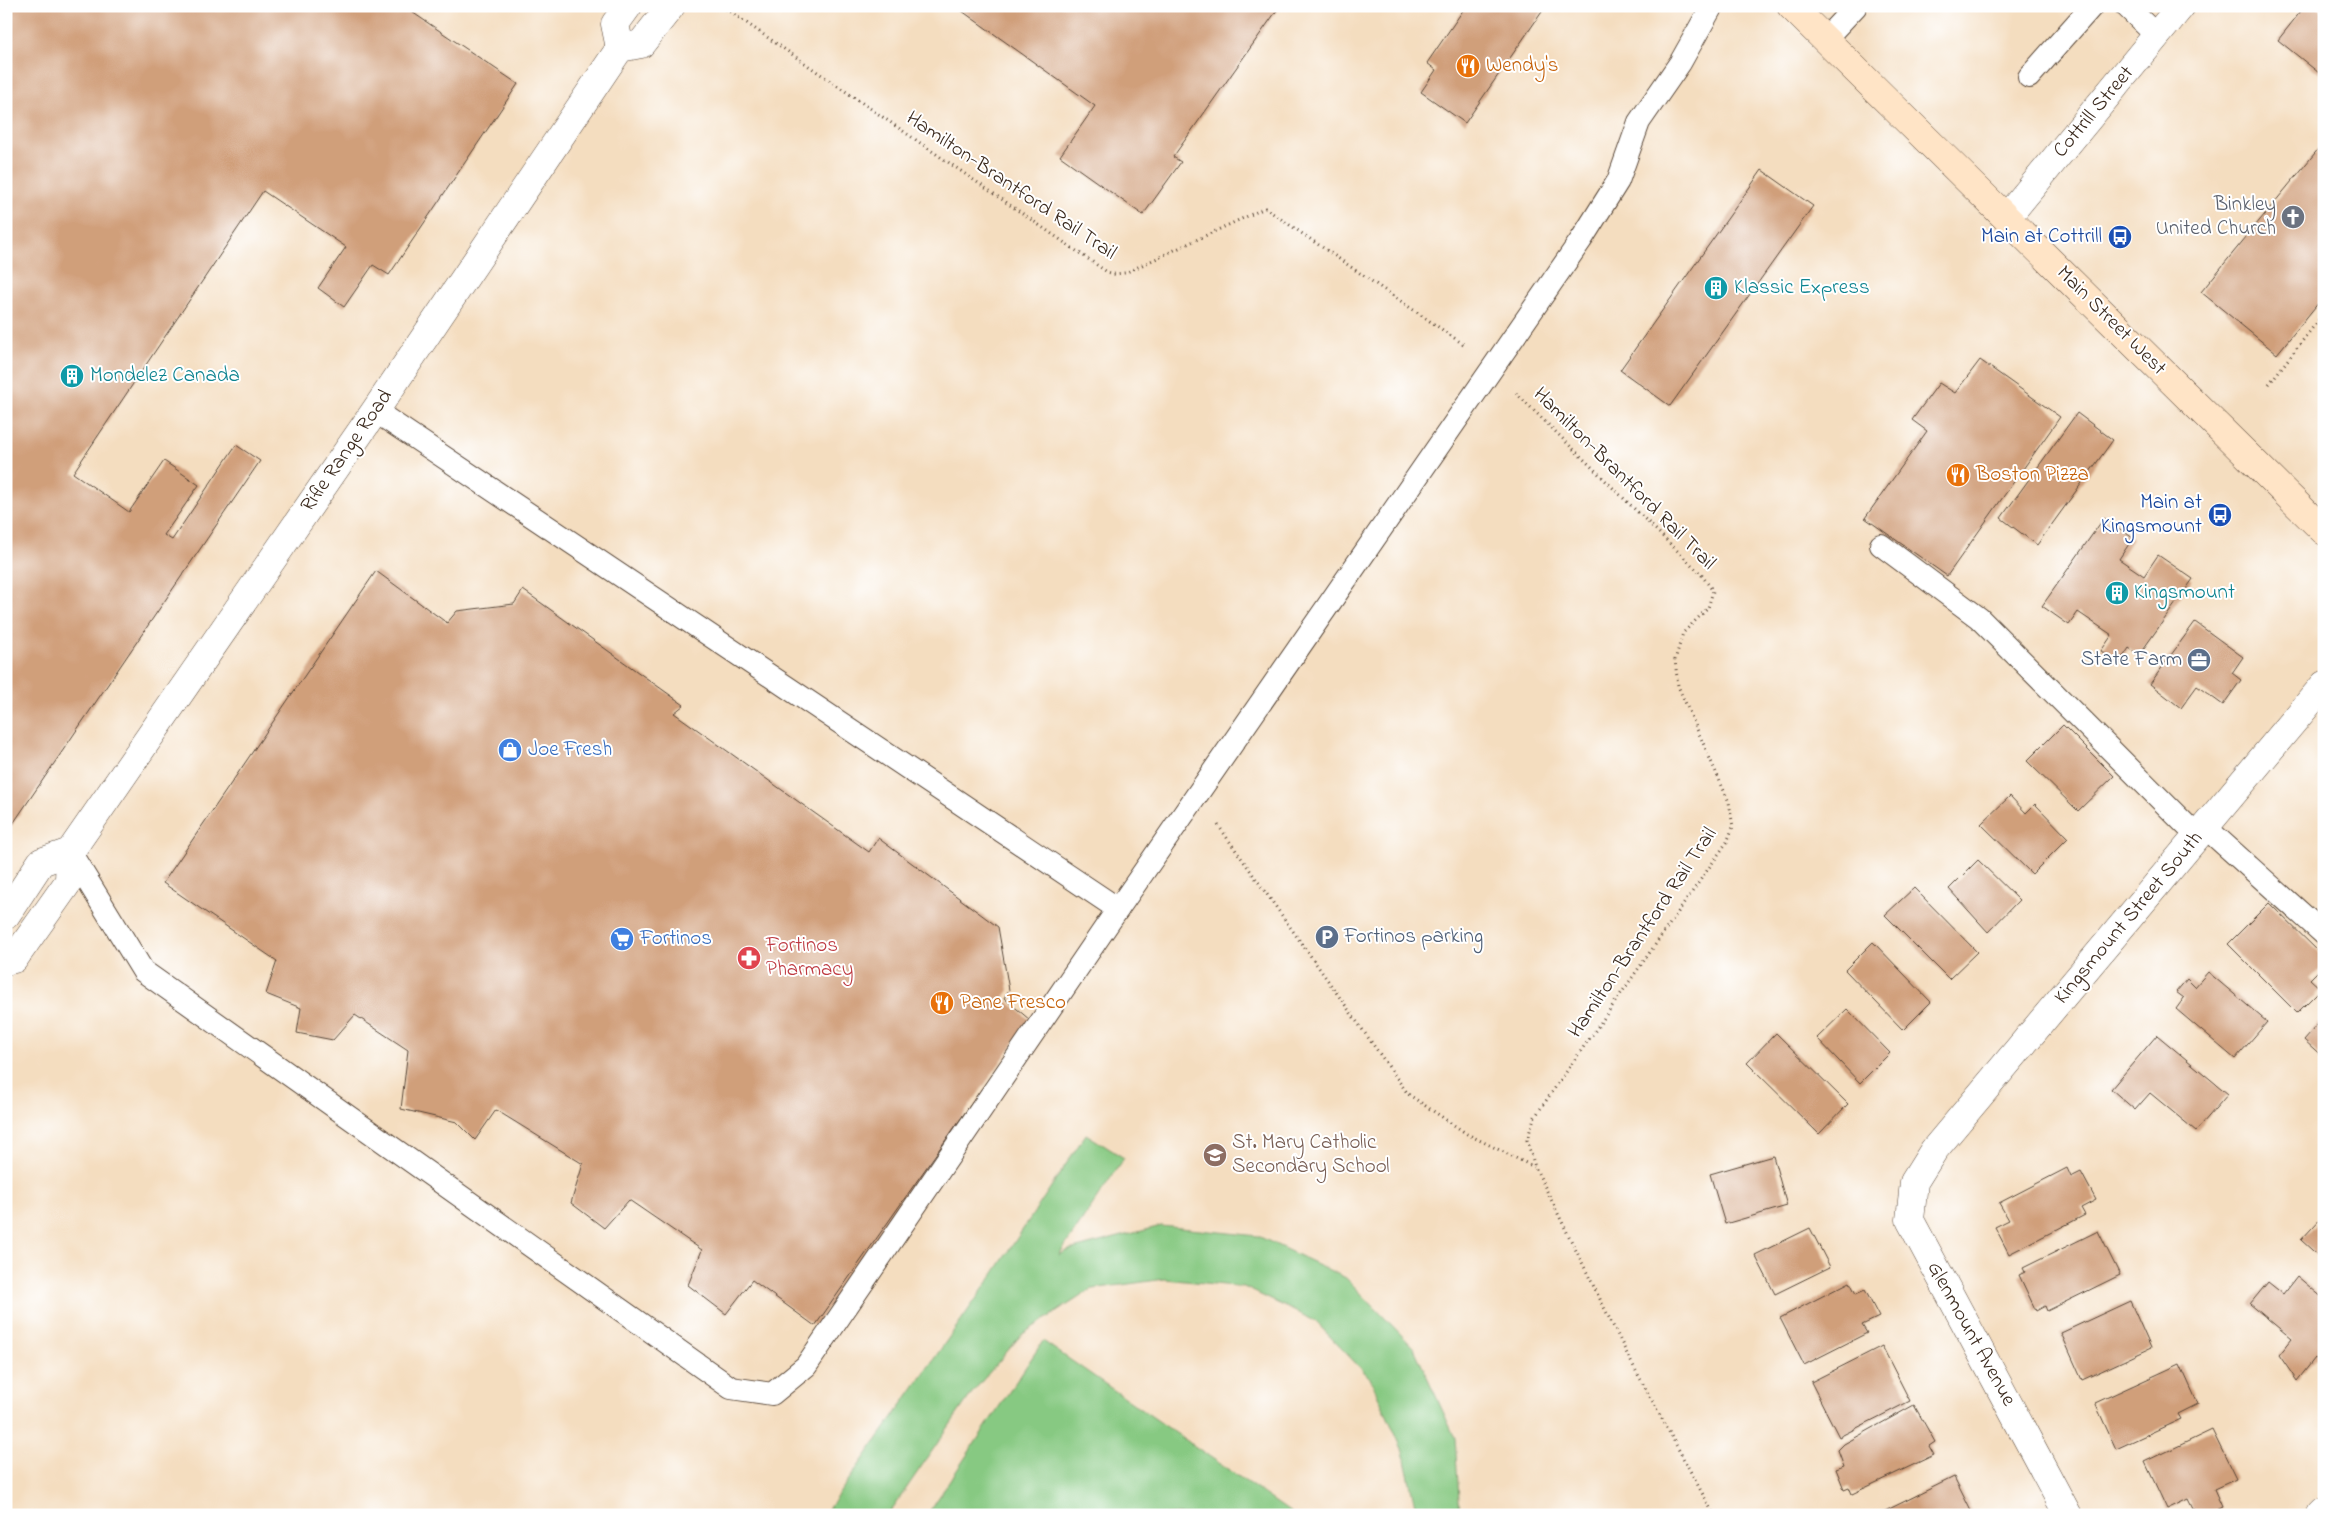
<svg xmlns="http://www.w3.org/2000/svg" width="2330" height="1521" font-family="'Indie Flower',sans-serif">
<rect width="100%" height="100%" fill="#fff"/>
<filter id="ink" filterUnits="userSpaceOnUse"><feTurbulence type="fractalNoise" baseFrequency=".02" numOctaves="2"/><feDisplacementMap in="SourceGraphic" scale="10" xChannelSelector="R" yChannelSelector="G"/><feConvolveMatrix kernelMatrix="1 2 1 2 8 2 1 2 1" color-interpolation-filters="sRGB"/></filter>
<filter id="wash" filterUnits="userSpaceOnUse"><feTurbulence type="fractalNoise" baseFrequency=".0096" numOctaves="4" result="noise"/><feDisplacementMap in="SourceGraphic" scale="20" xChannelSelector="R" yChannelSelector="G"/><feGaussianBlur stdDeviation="1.12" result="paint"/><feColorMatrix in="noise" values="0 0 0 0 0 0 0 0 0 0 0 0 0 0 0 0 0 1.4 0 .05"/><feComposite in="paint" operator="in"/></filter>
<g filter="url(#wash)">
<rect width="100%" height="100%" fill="#f4ddbf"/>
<!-- green -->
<g fill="#87c982" stroke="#617a50">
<polygon points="1086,1134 1124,1158 1059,1255 1069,1250 1161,1226 1258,1236 1346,1278 1414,1348 1455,1438 1460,1515 1417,1515 1403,1451 1370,1378 1315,1321 1244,1287 1165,1279 1092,1289 1021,1335 972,1393 888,1515 824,1515 988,1282"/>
<polygon points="1043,1341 1294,1515 927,1515"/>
</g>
<g id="blocks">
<!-- building -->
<g fill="#d09f7a">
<polygon points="6,6 403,6 518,84 389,275 373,265 344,307 318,288 346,247 263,191 73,473 129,512 164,461 199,485 164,535 172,540 236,445 260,461 6,834"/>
<polygon points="955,6 1280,6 1173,157 1181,162 1143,215 1060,156 1095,106"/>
<polygon points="1466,6 1546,6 1465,123 1421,92 1436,70 1427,63"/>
<polygon points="2305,6 2317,6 2324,12 2324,77 2278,40"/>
<polygon points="2324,142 2324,296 2277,354 2201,292"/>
<polygon points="1762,170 1813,206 1670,406 1620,370"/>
<polygon points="1980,360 2060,417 1947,576 1865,518 1927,431 1912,420 1939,383 1955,393"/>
<polygon points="2077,413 2113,440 2037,545 2001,518"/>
<polygon points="2104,518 2133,538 2119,559 2144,576 2158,555 2193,579 2139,655 2129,648 2119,663 2101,651 2112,635 2078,612 2069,625 2042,606"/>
<polygon points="376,571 447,623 457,611 514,604 523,590 684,705 674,713 869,852 878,838 998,927 1009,990 1004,998 1030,1020 815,1326 752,1280 726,1314 688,1285 702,1250 629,1200 604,1228 571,1203 583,1164 496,1110 475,1140 457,1122 401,1109 408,1050 355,1015 333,1040 297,1033 301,1008 266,994 277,961 163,883"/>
<polygon points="2195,622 2243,657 2232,673 2241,680 2223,705 2197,686 2181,708 2150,684"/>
<polygon points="2063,725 2114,776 2078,811 2027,761"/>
<polygon points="2010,796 2026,813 2035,804 2068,838 2032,874 1981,824"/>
<polygon points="1978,860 2019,900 1988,932 1949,889"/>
<polygon points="1914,888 1977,952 1949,979 1885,915"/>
<polygon points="2269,903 2324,957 2324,965 2310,979 2321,989 2297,1013 2228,944"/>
<polygon points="1873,942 1931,1002 1903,1030 1845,970"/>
<polygon points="2208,972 2267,1022 2235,1059 2176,1009 2184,998 2176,992 2187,979 2195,987"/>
<polygon points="1847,1009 1890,1053 1860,1083 1817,1038"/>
<polygon points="2324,1017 2324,1058 2304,1040"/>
<polygon points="1776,1033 1848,1104 1819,1134 1747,1063"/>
<polygon points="2157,1035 2228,1094 2196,1131 2150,1093 2135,1110 2111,1089"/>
<polygon points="1773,1156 1787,1206 1725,1224 1710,1174"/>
<polygon points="2067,1168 2071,1177 2081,1172 2096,1200 2081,1208 2085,1215 2009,1254 1995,1227 2009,1220 1999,1203"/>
<polygon points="2324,1215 2324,1261 2301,1240"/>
<polygon points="1810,1228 1830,1267 1775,1294 1755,1255"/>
<polygon points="2098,1231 2120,1275 2047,1311 2045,1306 2036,1311 2019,1275 2025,1272 2023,1268"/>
<polygon points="2297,1276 2324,1299 2324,1361 2321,1359 2319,1361 2315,1358 2297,1381 2279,1355 2292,1339 2250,1304 2268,1282 2283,1294"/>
<polygon points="1850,1282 1856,1294 1865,1290 1879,1317 1862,1325 1867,1333 1804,1365 1780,1318"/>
<polygon points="2130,1301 2151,1348 2082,1380 2061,1333"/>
<polygon points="1882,1346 1910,1401 1839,1437 1811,1382"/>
<polygon points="2180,1364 2198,1404 2178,1414 2181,1419 2116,1449 2095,1403"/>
<polygon points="1914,1405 1935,1442 1929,1446 1934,1455 1852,1494 1849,1487 1844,1489 1836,1469 1844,1466 1838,1450 1844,1444"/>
<polygon points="2212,1430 2236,1479 2214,1489 2222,1507 2206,1515 2196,1515 2188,1499 2167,1509 2145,1462"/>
<polygon points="1954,1477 1973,1515 1884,1515 1883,1512"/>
</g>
</g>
</g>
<g filter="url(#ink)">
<use href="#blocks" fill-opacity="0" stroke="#574536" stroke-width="1"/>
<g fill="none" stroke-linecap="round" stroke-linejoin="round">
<!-- lane casing -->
<g stroke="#574536" stroke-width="24">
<g id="lane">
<polyline points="2126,6 2157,36"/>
<polyline points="1825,39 1856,6"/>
<polyline points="2029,77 2092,6"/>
<polyline points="375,411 1118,909 1581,240 1618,181 1639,122 1680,63 1712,6"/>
<polyline points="1881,545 1979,618 2197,836"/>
<polyline points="2205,827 2324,934"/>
<polyline points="70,852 143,971 731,1388 772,1394 806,1366 1118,909"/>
</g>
</g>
<!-- street casing -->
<g stroke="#574536" stroke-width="29">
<g id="street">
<polyline points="620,48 615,24 628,6"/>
<polyline points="2007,217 2181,6"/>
<polyline points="6,915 41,862 70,852"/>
<polyline points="6,961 14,959 69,881 70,852 375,411 620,48 641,44 671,6"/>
<polyline points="2068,1515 1910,1220 1914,1182 1934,1150 2324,685"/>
<polyline points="2321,1515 2324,1512"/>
</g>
</g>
<!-- secondary casing -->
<g stroke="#574536" stroke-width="29">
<polyline id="secondary" points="1791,6 2324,531"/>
</g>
<!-- path -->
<g stroke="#574536" stroke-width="3" stroke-dasharray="1 4" stroke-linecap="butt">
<polyline points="722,6 1107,272 1114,274 1125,273 1265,208 1466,346"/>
<polyline points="2269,384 2321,317 2324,320"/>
<polyline points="1516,393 1701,574 1713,591 1708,608 1683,633 1675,660 1678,686 1729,802 1733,827 1727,842 1534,1118 1527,1140 1535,1167 1628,1356 1714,1515"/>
<polyline points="1218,825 1408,1094 1467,1134 1534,1167"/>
<polyline points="718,1515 721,1515"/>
</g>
<!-- lane -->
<use href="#lane" stroke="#fff" stroke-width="22"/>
<!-- street -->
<use href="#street" stroke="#fff" stroke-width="28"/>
<!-- secondary -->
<use href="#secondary" stroke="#ffe4c6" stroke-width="28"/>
</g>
</g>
<!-- icons -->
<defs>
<g id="restaurant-disc" transform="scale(1.25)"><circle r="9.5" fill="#e8710a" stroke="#fff"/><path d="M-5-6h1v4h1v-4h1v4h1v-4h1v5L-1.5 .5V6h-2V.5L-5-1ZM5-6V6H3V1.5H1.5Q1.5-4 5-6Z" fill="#fff"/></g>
<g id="church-disc" transform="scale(1.25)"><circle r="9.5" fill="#6b7280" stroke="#fff"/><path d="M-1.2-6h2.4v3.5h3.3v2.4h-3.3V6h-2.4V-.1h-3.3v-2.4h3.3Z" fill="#fff"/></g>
<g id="bus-disc" transform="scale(1.25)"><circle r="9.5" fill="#1a4fb4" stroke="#fff"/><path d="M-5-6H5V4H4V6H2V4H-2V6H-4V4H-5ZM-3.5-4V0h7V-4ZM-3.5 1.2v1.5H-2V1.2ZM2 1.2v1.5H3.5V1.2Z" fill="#fff"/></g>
<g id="building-disc" transform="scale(1.25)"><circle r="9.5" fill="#0f9aa8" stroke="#fff"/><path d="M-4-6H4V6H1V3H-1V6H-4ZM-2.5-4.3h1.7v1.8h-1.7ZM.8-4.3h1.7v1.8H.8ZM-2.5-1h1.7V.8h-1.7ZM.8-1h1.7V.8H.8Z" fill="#fff"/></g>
<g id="office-disc" transform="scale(1.25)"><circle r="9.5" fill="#5c6f8a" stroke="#fff"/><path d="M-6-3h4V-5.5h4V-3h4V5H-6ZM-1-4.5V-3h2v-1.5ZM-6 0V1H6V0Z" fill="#fff"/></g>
<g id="shop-disc" transform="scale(1.25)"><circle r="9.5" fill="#3f7fe0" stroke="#fff"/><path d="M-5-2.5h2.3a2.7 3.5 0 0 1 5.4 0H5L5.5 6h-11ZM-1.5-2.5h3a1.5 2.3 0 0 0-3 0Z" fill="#fff"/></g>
<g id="parking-disc" transform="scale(1.25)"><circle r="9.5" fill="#5c6f8a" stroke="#fff"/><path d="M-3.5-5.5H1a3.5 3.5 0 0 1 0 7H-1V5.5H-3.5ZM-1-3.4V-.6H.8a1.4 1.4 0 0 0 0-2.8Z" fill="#fff"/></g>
<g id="supermarket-disc" transform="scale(1.25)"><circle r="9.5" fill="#3f7fe0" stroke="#fff"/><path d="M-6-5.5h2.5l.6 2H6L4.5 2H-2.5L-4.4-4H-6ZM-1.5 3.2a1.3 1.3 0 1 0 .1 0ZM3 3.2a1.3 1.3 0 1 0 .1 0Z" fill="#fff"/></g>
<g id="pharmacy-disc" transform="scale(1.25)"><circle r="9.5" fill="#e0444e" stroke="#fff"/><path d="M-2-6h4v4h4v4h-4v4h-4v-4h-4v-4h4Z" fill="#fff"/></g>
<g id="school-disc" transform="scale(1.25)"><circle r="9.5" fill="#8d6e63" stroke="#fff"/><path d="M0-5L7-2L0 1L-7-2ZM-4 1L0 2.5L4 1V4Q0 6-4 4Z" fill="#fff"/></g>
</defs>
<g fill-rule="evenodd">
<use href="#restaurant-disc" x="1468" y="66"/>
<use href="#church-disc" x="2293" y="217"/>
<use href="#bus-disc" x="2120" y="237"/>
<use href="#building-disc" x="1716" y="288"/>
<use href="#building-disc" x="72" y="376"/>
<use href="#restaurant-disc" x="1958" y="475"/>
<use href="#bus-disc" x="2220" y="515"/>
<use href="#building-disc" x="2117" y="593"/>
<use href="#office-disc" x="2199" y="660"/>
<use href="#shop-disc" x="510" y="750"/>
<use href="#parking-disc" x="1327" y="937"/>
<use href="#supermarket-disc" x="622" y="939"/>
<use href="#pharmacy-disc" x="749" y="958"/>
<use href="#restaurant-disc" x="942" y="1003"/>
<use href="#school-disc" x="1215" y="1155"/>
</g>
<g text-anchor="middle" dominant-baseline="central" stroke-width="4" stroke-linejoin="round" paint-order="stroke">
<!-- food labels -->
<g font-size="21" fill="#c56008" stroke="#fff" text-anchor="start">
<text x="1486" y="66">Wendy's</text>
<text x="1976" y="475">Boston Pizza</text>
<text x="960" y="1003">Pane Fresco</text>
</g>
<!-- street labels -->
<g font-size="21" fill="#3b2a1e" stroke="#fff">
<text transform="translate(2094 112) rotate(-50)">Cottrill Street</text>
<text transform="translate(1011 186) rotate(34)">Hamilton-Brantford Rail Trail</text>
<text transform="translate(2111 321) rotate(45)">Main Street West</text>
<text transform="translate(347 451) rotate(-55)">Rifle Range Road</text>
<text transform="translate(1624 479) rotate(45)">Hamilton-Brantford Rail Trail</text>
<text transform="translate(2129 918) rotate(-50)">Kingsmount Street South</text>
<text transform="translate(1643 933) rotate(-56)">Hamilton-Brantford Rail Trail</text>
<text transform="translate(1971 1334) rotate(61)">Glenmount Avenue</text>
</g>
<!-- worship labels -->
<g font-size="21" fill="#5b616d" stroke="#fff" text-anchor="end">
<text x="2276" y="205">Binkley<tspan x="2276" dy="24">United Church</tspan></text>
</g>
<!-- transit labels -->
<g font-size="21" fill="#164399" stroke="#fff" text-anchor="end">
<text x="2102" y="237">Main at Cottrill</text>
<text x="2202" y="503">Main at<tspan x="2202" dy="24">Kingsmount</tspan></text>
</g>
<!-- culture labels -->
<g font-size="21" fill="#0d838f" stroke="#fff" text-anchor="start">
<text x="1734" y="288">Klassic Express</text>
<text x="90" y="376">Mondelez Canada</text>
<text x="2134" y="593">Kingsmount</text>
</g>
<!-- service labels -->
<g font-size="21" fill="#4e5e75" stroke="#fff" text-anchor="end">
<text x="2182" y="660">State Farm</text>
<text x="1344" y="937" text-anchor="start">Fortinos parking</text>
</g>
<!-- shop labels -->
<g font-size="21" fill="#366cbe" stroke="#fff" text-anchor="start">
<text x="528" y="750">Joe Fresh</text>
<text x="640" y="939">Fortinos</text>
</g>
<!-- health labels -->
<g font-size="21" fill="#be3a42" stroke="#fff" text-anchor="start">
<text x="766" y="946">Fortinos<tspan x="766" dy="24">Pharmacy</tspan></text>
</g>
<!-- education labels -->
<g font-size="21" fill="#785e54" stroke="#fff" text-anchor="start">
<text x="1232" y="1143">St. Mary Catholic<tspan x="1232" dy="24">Secondary School</tspan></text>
</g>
</g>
<!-- margin -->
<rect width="2330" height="1521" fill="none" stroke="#fff" stroke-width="25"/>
</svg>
